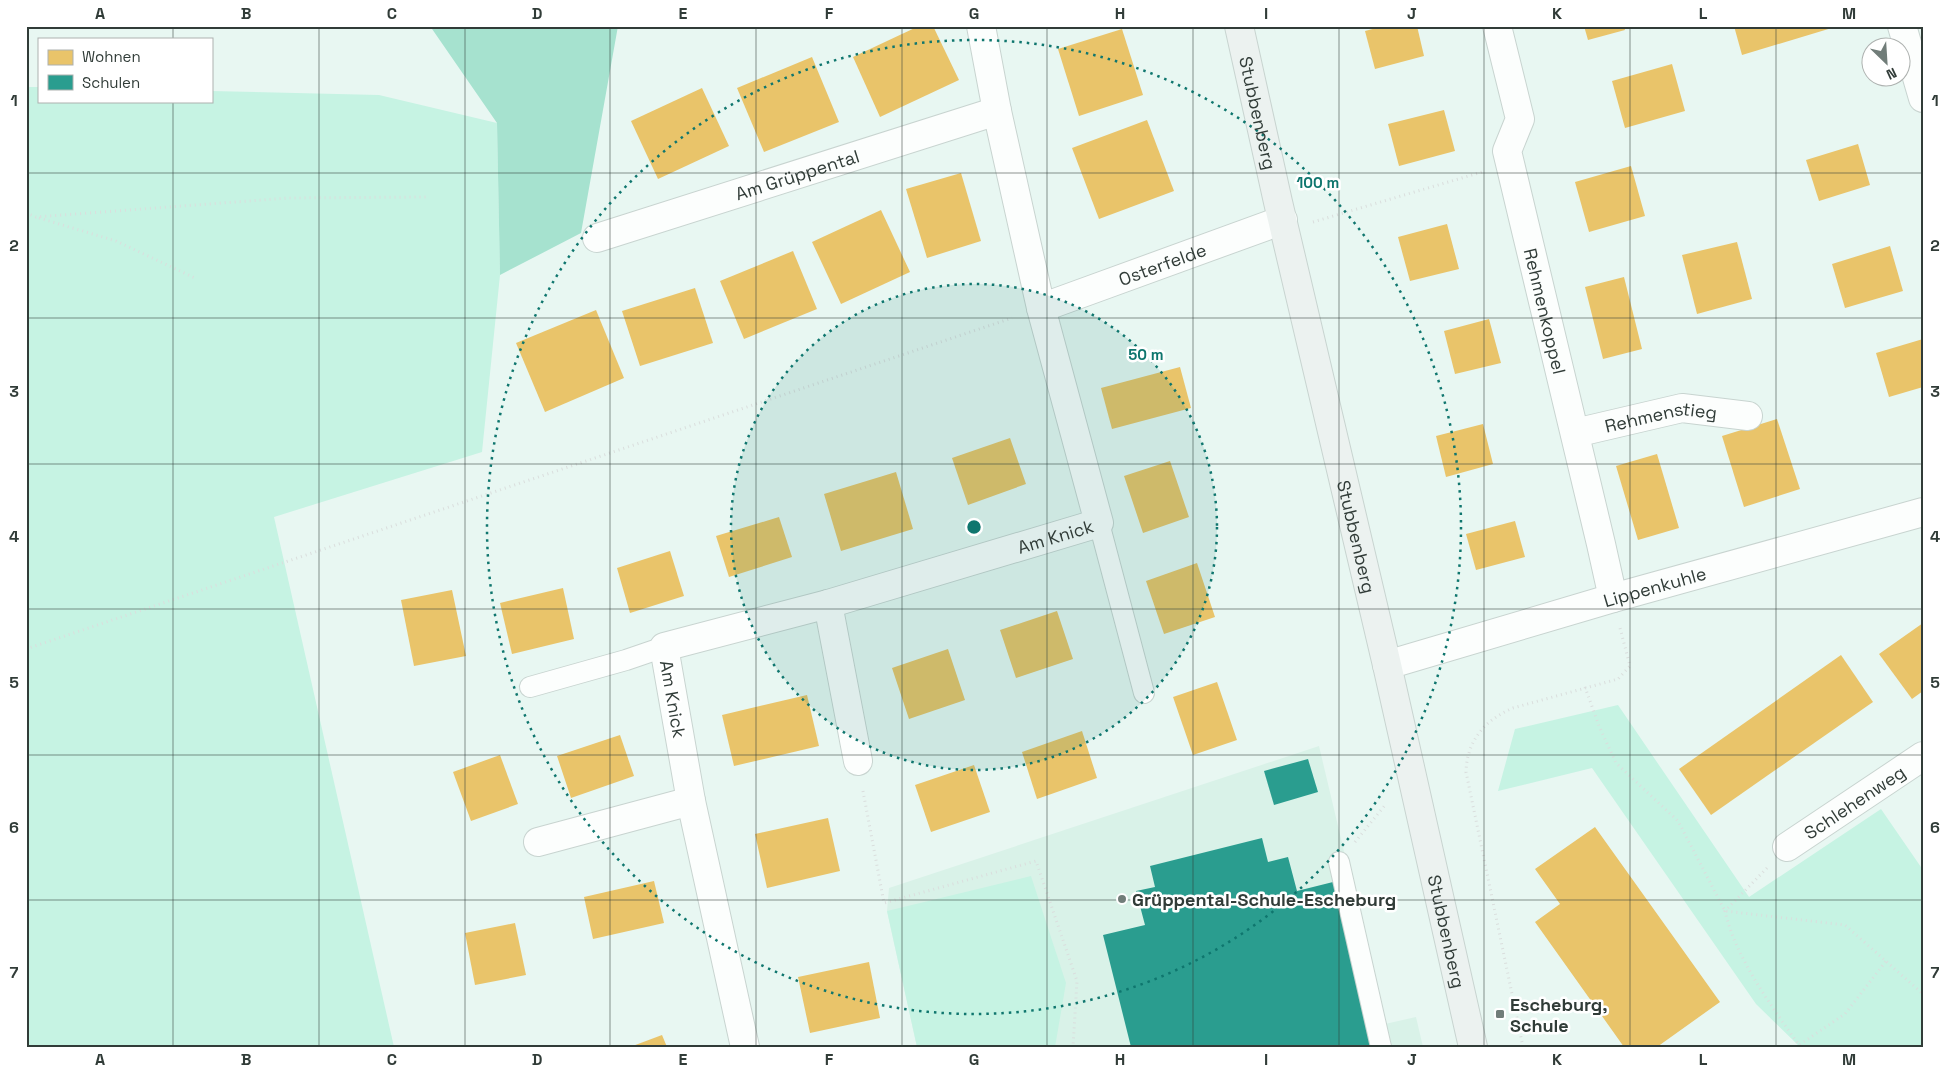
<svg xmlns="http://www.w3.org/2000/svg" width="1949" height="1073" font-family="'Space Grotesk',sans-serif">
<rect width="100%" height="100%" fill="#e8f7f2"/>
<!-- built -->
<polygon fill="#d9f2e8" points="1319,746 1385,1024 1416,1017 1423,1047 917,1047 887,911 889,888"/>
<!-- green -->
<g fill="#c6f3e3">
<polygon points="26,87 39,87 39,101 211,101 211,91 379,95 497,123 500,275 482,452 274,517 394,1047 26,1047"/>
<polygon points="1618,705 1749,897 1881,809 1923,870 1923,1047 1800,1047 1756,1004 1592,768 1498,791 1515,729"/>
<polygon points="1031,876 1066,983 1055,1047 917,1047 887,911"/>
</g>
<!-- forest -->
<polygon fill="#a6e2cf" points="430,26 618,26 581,233 500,275 497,123"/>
<!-- homes -->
<g fill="#e9c46a">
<polygon points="919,26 933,26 959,80 880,117 853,57"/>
<polygon points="1384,26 1417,26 1424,56 1375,69 1365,31"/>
<polygon points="1584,26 1624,26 1625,30 1588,40"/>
<polygon points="1734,26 1835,26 1835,27 1742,55"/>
<polygon points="1122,29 1143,95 1079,116 1058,49"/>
<polygon points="812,57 839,122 764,152 737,88"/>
<polygon points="1672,64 1685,111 1625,128 1612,81"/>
<polygon points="702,88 729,146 658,179 631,121"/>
<polygon points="1444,110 1455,151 1399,166 1388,124"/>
<polygon points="1147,120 1174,191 1099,219 1072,148"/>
<polygon points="1858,144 1870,185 1819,201 1806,160"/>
<polygon points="1631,166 1645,216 1589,232 1575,182"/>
<polygon points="961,173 981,241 927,258 906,189"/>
<polygon points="881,210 910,272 841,304 812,242"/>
<polygon points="1447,224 1459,269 1410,281 1398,237"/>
<polygon points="1737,242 1752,299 1697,314 1682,255"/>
<polygon points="1890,246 1903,291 1845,308 1832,264"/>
<polygon points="793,251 817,309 744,339 720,281"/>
<polygon points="1624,277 1642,349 1603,359 1585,287"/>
<polygon points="695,288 713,343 640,366 622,311"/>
<polygon points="596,310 624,378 545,412 516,343"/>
<polygon points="1489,319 1501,363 1455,374 1444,331"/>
<polygon points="1923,339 1923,387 1889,397 1876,353"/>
<polygon points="1180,367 1191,408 1112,429 1101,388"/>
<polygon points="1777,419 1800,489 1744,507 1722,436"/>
<polygon points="1483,424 1493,464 1446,477 1436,436"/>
<polygon points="1010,438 1026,484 968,505 952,458"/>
<polygon points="1657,454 1679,528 1638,540 1616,466"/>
<polygon points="1170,461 1189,517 1143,533 1124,476"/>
<polygon points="896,472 913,529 841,551 824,494"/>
<polygon points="779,517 792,557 729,577 716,536"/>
<polygon points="1515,521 1525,557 1476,570 1466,534"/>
<polygon points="670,551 684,596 630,613 617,568"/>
<polygon points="1197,563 1215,617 1164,634 1146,581"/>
<polygon points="563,588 574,639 512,654 500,603"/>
<polygon points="452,590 466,656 414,666 401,600"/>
<polygon points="1057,611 1073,659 1016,678 1000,630"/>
<polygon points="1923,623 1923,691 1912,699 1879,654"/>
<polygon points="948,649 965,700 909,719 892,668"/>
<polygon points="1841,655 1873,702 1711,815 1679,769"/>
<polygon points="1217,682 1237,740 1193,755 1173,697"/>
<polygon points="807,695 819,746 734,766 722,715"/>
<polygon points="1082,731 1097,778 1037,799 1022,752"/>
<polygon points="620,735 634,776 571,798 557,756"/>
<polygon points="500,755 518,804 471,821 453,772"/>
<polygon points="974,765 990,812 931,832 915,785"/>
<polygon points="828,818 840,871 767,888 755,834"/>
<polygon points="1595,827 1720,1002 1657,1047 1624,1047 1535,922 1560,904 1535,869"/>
<polygon points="654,881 664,923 593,939 584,897"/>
<polygon points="515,923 526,975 475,985 465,933"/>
<polygon points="869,962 880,1018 810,1033 798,977"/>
<polygon points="662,1035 667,1047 630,1047"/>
</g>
<!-- schools -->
<g fill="#2a9d8f">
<polygon points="1308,759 1318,792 1274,805 1264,771"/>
<polygon points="1262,838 1268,862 1288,857 1297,891 1333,882 1374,1047 1131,1047 1103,935 1145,925 1136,891 1155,887 1150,866"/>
</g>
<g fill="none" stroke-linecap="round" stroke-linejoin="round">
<!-- service casing -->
<g stroke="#c8d4d0" stroke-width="22">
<g id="service">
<polyline points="1099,523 1144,693"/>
<polyline points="530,687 626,660 664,647"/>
<polyline points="1339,862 1381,1047"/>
</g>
</g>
<!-- minor casing -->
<g stroke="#c8d4d0" stroke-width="30">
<g id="minor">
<path id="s1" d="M1497,26L1520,119L1507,151L1601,544L1613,598"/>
<polyline points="1902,26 1923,98"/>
<path id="s2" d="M597,238L997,111"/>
<path id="s3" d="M1041,308L1283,220"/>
<path id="s4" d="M1575,433L1682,408L1748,416"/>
<polyline points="828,604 858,761"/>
<path id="s5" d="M1387,665L1613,598L1923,512"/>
<polyline points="538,842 691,801"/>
<path id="s6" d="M1787,847L1923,756"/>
<path id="s7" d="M745,1047L691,801L664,647L828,604L1099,523L1041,308L997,111L981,26"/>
</g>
</g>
<!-- secondary casing -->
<g stroke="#c8d4d0" stroke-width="30">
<g id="secondary">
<path id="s8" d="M1239,26L1278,202L1387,665L1473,1047"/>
</g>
</g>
<!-- path -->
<g stroke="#dadedd" stroke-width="3" stroke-dasharray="1 4" stroke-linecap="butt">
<polyline points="26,213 36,217 288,198 426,197"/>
<polyline points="39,218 116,241 195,278"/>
<polyline points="1313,222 1482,172"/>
<polyline points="26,649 1012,318"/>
<polyline points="1585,687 1599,726 1616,763 1678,821 1725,911 1845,925 1923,994"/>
<polyline points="863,791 884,903 1036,861 1077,981 1073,1047"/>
<polyline points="1355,842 1386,804"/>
<path d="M1767,868L1725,911C1735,957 1772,1007 1799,1045L1845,1014L1886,961"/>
<path d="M1523,1047L1466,772C1467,740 1485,720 1513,708L1618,679L1630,666L1620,628"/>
</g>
<!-- service -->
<use href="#service" stroke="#fcfefd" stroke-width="20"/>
<!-- minor -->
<use href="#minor" stroke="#fcfefd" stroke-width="28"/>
<!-- secondary -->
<use href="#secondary" stroke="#ecf2f0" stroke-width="28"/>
</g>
<!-- grid -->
<path fill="none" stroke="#313c38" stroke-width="1" stroke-opacity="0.55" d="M173,26V39M319,26V1047M465,26V1047M610,26V1047M756,26V1047M902,26V1047M1047,26V1047M1193,26V1047M1339,26V1047M1484,26V1047M1630,26V1047M1776,26V1047M173,101V1047M26,173H1923M26,318H1923M26,464H1923M26,609H1923M26,755H1923M26,900H1923"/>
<!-- distance rings -->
<circle cx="974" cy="527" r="243" fill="#0f766e" fill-opacity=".12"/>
<g fill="none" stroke="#0f766e" stroke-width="2.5" stroke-dasharray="2.5 5">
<circle cx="974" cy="527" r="243"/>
<circle cx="974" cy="527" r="487"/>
</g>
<!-- markers -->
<g fill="#717d79" stroke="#fff" stroke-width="2">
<circle cx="1122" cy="899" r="5"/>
<rect x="1495" y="1009" width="10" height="10" rx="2.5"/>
</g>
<g text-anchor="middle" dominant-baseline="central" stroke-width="5" stroke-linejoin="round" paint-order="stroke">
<!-- street labels -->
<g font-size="18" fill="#313c38" stroke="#fff">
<text stroke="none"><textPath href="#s8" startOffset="89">Stubbenberg</textPath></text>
<text stroke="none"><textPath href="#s2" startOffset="210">Am Grüppental</textPath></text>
<text stroke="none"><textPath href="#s3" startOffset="129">Osterfelde</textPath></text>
<text stroke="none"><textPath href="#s1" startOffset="295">Rehmenkoppel</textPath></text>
<text stroke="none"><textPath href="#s4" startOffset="88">Rehmenstieg</textPath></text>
<text stroke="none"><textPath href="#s7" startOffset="815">Am Knick</textPath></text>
<text stroke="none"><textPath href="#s8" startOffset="524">Stubbenberg</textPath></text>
<text stroke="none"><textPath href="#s5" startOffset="279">Lippenkuhle</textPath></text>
<text transform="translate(673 699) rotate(80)">Am Knick</text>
<text stroke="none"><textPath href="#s6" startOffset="81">Schlehenweg</textPath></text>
<text stroke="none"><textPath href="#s8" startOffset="929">Stubbenberg</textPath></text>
</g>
<!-- poi labels -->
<g font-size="18" font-weight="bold" fill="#313c38" stroke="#fff" text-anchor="start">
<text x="1132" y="899">Grüppental-Schule-Escheburg</text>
<text x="1510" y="1004">Escheburg,<tspan x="1510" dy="21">Schule</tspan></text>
</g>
</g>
<circle cx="974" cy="527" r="8" fill="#0f766e" stroke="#fff" stroke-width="2.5"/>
<g font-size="15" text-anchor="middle" font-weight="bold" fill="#0f766e" stroke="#fff" stroke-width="5" stroke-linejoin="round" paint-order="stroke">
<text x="1318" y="188">100 m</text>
<text x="1146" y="360">50 m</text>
</g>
<!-- border -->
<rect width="1949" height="1073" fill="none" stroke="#ffffff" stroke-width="55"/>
<!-- legend -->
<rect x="38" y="38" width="175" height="65" fill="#ffffff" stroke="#adb1af"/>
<rect x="48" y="50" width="25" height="15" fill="#e9c46a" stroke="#adb1af"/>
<text x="82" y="62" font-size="15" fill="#313c38">Wohnen</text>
<rect x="48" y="75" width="25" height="15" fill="#2a9d8f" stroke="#adb1af"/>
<text x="82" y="88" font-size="15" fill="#313c38">Schulen</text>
<!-- north arrow -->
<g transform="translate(1886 62) rotate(155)"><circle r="24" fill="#ffffff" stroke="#adb1af"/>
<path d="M0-4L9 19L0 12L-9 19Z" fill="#717d79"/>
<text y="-8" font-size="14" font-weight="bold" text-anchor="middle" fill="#313c38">N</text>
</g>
<rect x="28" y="28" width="1894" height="1018" fill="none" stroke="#313c38" stroke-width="2"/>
<g font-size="16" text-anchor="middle" font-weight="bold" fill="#313c38">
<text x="100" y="19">A</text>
<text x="246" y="19">B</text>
<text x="392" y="19">C</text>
<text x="537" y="19">D</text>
<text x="683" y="19">E</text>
<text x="829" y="19">F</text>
<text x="974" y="19">G</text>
<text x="1120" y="19">H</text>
<text x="1266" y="19">I</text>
<text x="1412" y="19">J</text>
<text x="1557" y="19">K</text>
<text x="1703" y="19">L</text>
<text x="1849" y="19">M</text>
<text x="14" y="106">1</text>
<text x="1935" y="106">1</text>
<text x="14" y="251">2</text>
<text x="1935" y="251">2</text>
<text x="14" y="397">3</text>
<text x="1935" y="397">3</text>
<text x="14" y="542">4</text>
<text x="1935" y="542">4</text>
<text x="14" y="688">5</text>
<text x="1935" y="688">5</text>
<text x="14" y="833">6</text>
<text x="1935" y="833">6</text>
<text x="14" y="978">7</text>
<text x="1935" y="978">7</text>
<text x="100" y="1065">A</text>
<text x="246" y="1065">B</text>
<text x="392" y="1065">C</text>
<text x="537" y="1065">D</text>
<text x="683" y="1065">E</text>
<text x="829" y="1065">F</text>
<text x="974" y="1065">G</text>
<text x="1120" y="1065">H</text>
<text x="1266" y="1065">I</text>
<text x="1412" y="1065">J</text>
<text x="1557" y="1065">K</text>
<text x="1703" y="1065">L</text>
<text x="1849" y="1065">M</text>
</g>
</svg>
